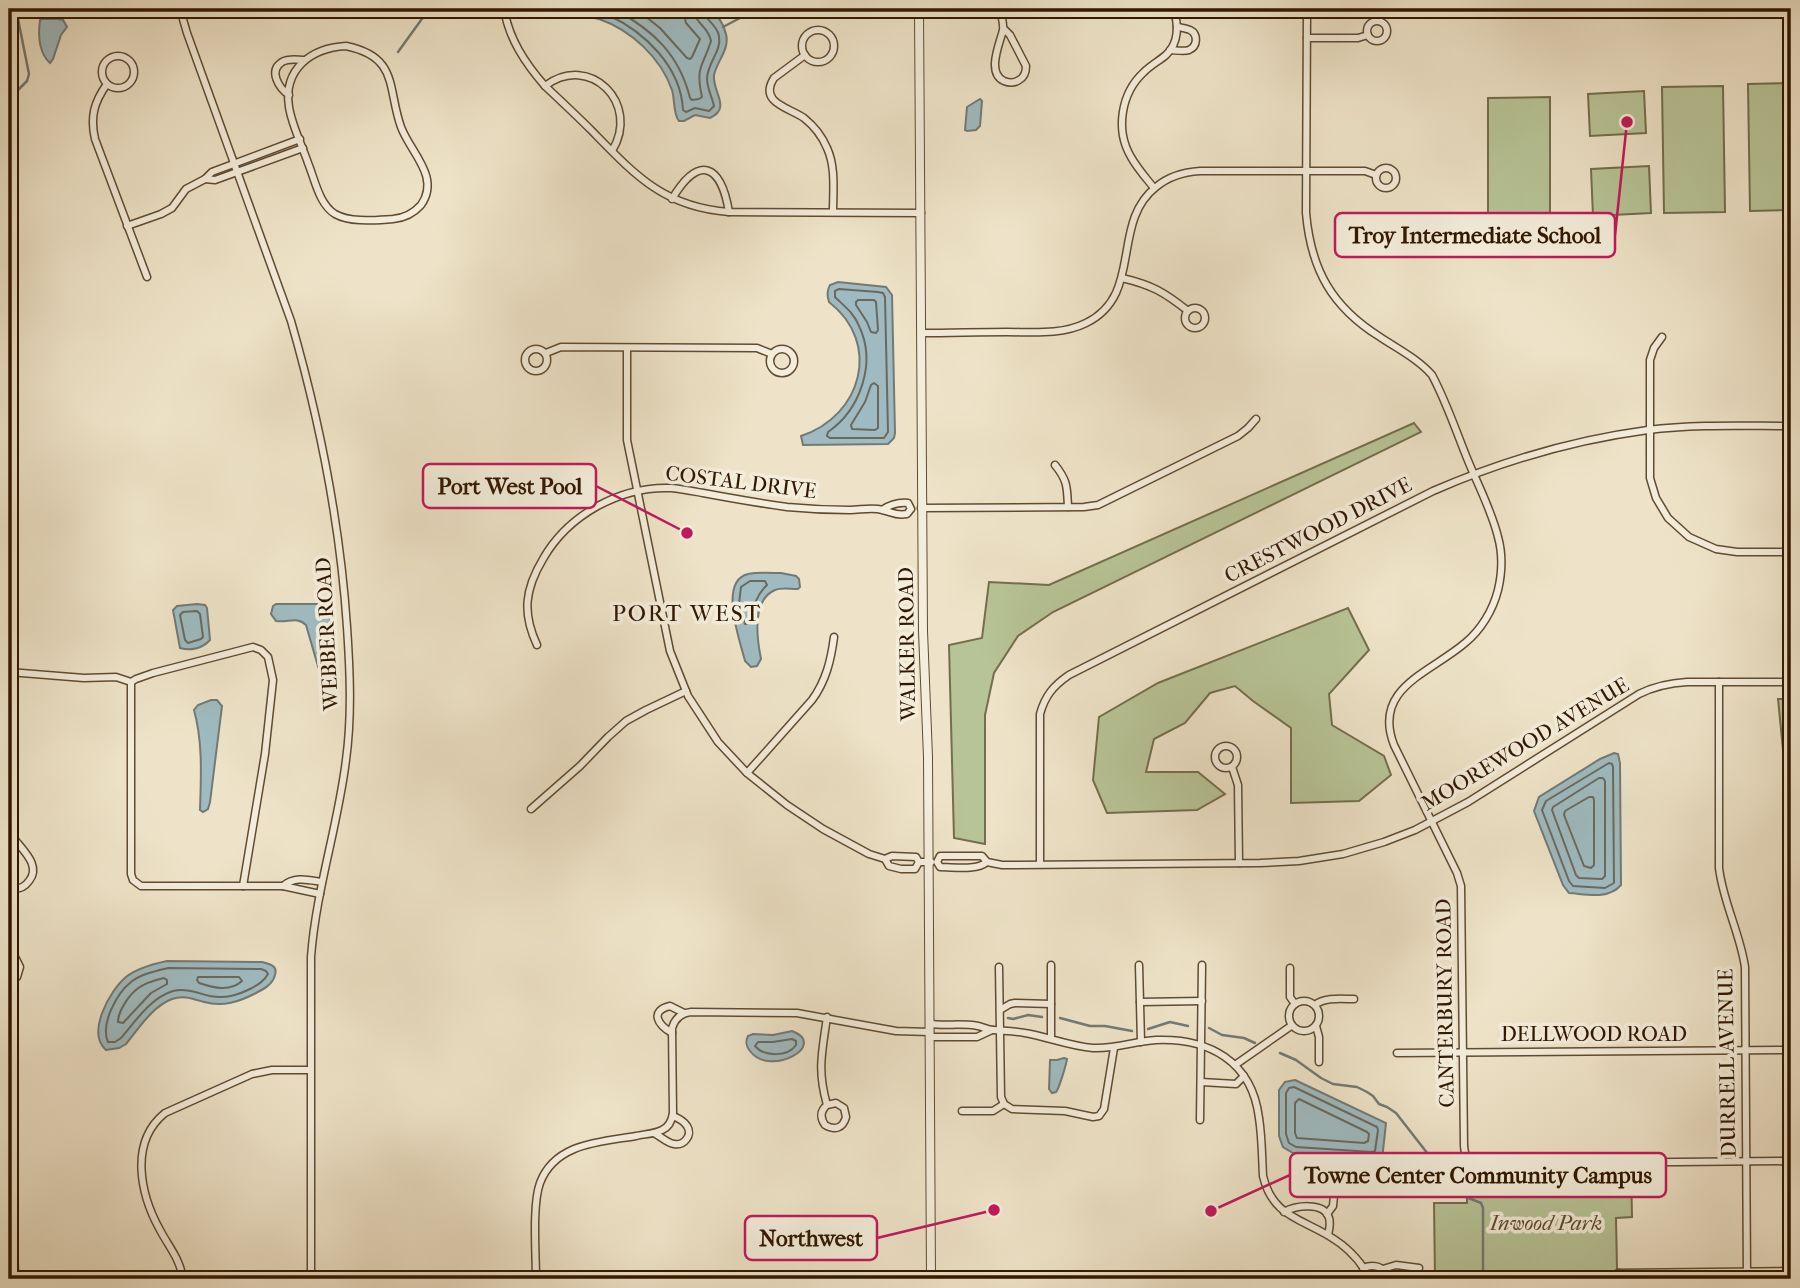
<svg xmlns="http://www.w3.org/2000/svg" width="1800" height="1288" font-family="'IM FELL French Canon',serif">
<rect width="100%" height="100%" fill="#eee3c8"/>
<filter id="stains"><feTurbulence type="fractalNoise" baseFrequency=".00286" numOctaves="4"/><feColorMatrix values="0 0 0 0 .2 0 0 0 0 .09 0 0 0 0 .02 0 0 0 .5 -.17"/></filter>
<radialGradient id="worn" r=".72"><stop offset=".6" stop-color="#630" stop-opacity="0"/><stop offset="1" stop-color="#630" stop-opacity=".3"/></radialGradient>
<!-- green -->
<g fill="#b7c497" stroke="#746e4c" stroke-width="2">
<polygon points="1791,83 1791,210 1750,211 1748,84"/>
<polygon points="1723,86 1725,212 1664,213 1662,87"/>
<polygon points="1644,91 1646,133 1590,136 1588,94"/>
<polygon points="1550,97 1550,228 1488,228 1488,98"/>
<polygon points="1649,166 1651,213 1593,216 1591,169"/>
<polygon points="1414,423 1421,432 1053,612 1018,636 994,673 985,715 985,844 954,838 949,645 982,638 989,582 1049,585"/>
<polygon points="1348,608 1369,650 1329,694 1332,725 1384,756 1391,775 1359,801 1291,803 1291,728 1253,701 1235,686 1210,693 1185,723 1154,739 1146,772 1198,772 1225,794 1197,810 1107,813 1093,780 1099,717 1158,683"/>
<polygon points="1778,699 1791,699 1791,831"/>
<polygon points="1631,1164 1632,1217 1616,1218 1617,1269 1622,1270 1623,1279 1435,1279 1434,1203 1467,1203 1467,1169 1468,1167"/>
</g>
<!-- water -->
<g fill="#9fbbc1" stroke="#737a74" stroke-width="2">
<path d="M575,9C593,9 612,8 630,9C642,9 655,11 668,11C681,11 698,6 711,12C719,16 724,26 726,34C730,49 717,61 714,75C712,92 732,108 710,118L695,115L684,121H679C673,114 675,100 672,90C661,58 631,30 599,19C591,17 584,18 577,16Z"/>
<path d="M58,19L63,20L67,27L61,35L53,59L50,63C39,53 38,35 40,20L42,19Z"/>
<polygon points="980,99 982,101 980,126 976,130 967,131 965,130 967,107"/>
<path d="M838,282L886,287L892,295L895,433L894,438L888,444L803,445L801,436C862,416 882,343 829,302C827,296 827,290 830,285Z"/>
<path d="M781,573L796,576L799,579L800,587L798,589C790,589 782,587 775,590C751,600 757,639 761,659L757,666L751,667L745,661C740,641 718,581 748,574C758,572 771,573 781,573Z"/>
<path d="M197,604L205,605L207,608L210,640C202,649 190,651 180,648L173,610L177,606Z"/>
<path d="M276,604H319L327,609L330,616L332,673L330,677L323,678L320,673L306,625C297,616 288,623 276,621L271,614L273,606Z"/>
<path d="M211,700H217L222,706L210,802L208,809L203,812L200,810C201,777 203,742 194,710L198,705Z"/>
<path d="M1614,753L1618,754L1620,763L1621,885C1608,900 1586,894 1569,893L1563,885L1534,811L1539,797L1600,759Z"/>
<path d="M167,961L262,962C270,964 278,966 275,975C273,984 264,989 256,993C239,1002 223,1007 204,1002C193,999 184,995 172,999C153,1006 139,1028 126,1044L119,1048L106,1050C86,1033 110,990 126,977C137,968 153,964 167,961Z"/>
<path d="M792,1031C829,1045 770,1078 750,1051C746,1046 745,1042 748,1036L753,1034L773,1035Z"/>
<path d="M1064,1058L1067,1059C1066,1065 1059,1089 1056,1092L1052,1093L1049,1089L1050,1060H1057Z"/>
<polygon points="1295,1080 1386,1123 1382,1160 1293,1153 1283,1147 1279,1136 1279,1090 1285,1082"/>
</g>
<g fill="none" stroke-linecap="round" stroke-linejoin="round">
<!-- shore -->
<g stroke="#686a60" stroke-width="2">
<path d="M582,9C589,12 599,11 608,15C645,32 681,67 683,110L686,112L695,108L709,111L714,106C712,97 707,88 707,79C707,63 722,51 719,36C717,24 704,20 703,9"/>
<path d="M614,9C653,30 679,54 690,98L692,100L699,99L702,97C695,66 703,67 711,41C708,25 695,25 694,9"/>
<polyline points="636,9 660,28 687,58 690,59 692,57 700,39 686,23 683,9"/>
<path d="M839,289L878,292L883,293L885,297L888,432L884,438H830L827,436L828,432C860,410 877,363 859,326C854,313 844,306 835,297V291Z"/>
<polygon points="858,300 874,300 876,302 878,330 876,333 871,332 867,322 856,305 856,302"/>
<polygon points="874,383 878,386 878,428 875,430 852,429 851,425 865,402 871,385"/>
<path d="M765,581L767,585C756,595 752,609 750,623L745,624L739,604L741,587L750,581Z"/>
<polygon points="197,611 200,614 203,637 201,639 188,643 185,640 180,615 183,612"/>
<polygon points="1609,763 1612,764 1613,767 1614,883 1605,888 1573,886 1569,881 1542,810 1546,801"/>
<polygon points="1599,778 1603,778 1605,781 1605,876 1602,879 1579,878 1576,875 1552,810 1553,807"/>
<polygon points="1589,797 1593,797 1594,800 1594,865 1591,868 1584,866 1564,815 1565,811"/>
<path d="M168,968L261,969L266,971L268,974C264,981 259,984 252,988C238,995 226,999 210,996C197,993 187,988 173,991C150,998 135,1022 121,1038L115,1042H108C100,1024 117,993 131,982C141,974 156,971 168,968Z"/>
<path d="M198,977H239L242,981C230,992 214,988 199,983L197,980Z"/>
<path d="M164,978L167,980V984L151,993L123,1023L118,1022C118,1012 128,996 137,989C145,983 155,980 164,978Z"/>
<path d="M792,1039L796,1041V1045C788,1057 764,1057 755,1046L758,1042H773Z"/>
<polygon points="1294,1087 1377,1127 1378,1130 1375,1151 1372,1152 1296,1147 1289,1143 1286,1134 1286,1093 1289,1088"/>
<polygon points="1299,1099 1367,1132 1369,1134 1368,1141 1364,1143 1297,1138 1295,1133 1295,1103"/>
</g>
<!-- stream -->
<g stroke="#737a74" stroke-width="2.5">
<polyline points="723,27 740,18"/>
<polyline points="398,52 424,16 432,13"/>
<polyline points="9,99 27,81 29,74 16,9"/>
<polyline points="1008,1018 1013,1019 1028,1015 1042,1017"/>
<polyline points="1060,1018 1090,1026 1105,1026 1132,1031"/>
<polyline points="1209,1028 1222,1035 1244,1038 1255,1043"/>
<polyline points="1148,1029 1170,1022 1188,1026"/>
<polyline points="1280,1053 1296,1060 1321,1078 1333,1084 1357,1087 1367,1092 1373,1096 1379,1104 1387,1107 1396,1113 1456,1190 1461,1195 1481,1203 1483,1208 1483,1279"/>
</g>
<!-- minor casing -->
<g stroke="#604b32" stroke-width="9">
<g id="minor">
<path d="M180,9L187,33L291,321C320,422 340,522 347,627C350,671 352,716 346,760C338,826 316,890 311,957V1279"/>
<path d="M504,9C509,39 525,63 545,86C561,101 577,116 592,131C636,176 664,207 729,212L921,213"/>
<path d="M1000,9C1001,15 1004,24 1003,30C1000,43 986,73 1004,81C1009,83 1015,83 1019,80C1025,77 1026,72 1026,66L1010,35L1004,29"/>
<path d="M1307,9L1306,213C1311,270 1332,307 1380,337C1398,349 1418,359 1432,375C1447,403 1457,434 1469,463C1479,487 1492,512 1498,537C1503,555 1502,573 1498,590C1493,610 1481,630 1465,643C1430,673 1372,688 1394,745L1457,873L1461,886L1464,1146C1465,1157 1468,1163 1479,1164L1791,1161"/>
<circle cx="1377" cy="31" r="10"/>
<circle cx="818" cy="46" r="16"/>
<polyline points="1307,38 1358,38 1368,35"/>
<path d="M346,46C399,57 387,88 401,127C410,152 441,177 421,205C413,214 405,218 393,219C376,220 351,223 335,214C319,204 315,180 308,163C302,145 292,126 289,107C283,69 311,48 346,46Z"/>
<path d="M1170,50C1175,50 1184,52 1189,50C1198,46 1198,34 1190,30C1188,29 1179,27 1177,27"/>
<path d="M805,55L774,78C758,103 790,108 804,118C814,126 822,136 827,148C836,167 833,192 833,212"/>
<circle cx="118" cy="72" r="16"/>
<path d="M107,84C94,102 90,117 95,139L147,277"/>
<path d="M545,86C590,52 641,104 612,151"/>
<path d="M289,95C279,88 268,71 282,62C289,58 297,60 305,60"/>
<circle cx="1386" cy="178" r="10"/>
<polyline points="205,179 215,180 303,148"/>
<path d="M1154,188C1146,178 1137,168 1131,157C1115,130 1121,93 1144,72C1151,65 1159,61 1166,55C1179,43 1179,24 1173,9"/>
<path d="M672,199C699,154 721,164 729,212"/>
<polyline points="127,226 161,214 172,208 186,189 205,179 212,172 300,139"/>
<path d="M1122,278C1152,285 1164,292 1188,311"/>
<circle cx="1195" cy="318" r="10"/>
<path d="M922,333C950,333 979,332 1007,332C1033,332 1062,335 1086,323C1144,295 1110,223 1156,187C1169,176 1184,172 1200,171H1365L1376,175"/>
<polyline points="1662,337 1654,348 1650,360 1650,478 1656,498 1668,518 1689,537 1716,549 1737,552 1791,552"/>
<polyline points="627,348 627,440 670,651 688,696 718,742 747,773 787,805 823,829 869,854 885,859"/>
<circle cx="536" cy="360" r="11"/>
<circle cx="782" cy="361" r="12"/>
<polyline points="546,353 561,347 757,348 772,354"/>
<path d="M1055,465C1068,481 1067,488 1068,507"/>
<polyline points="921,508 1084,507 1098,505 1238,436 1248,428 1256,419"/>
<path d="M537,645C522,613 525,589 543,559C568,515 620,486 671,488C682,489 692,491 703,493C730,498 758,503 787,507C808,509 829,510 850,510C860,510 873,507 882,510C893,512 894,516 907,514L911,509L908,503C898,502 891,504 882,510"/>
<polyline points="9,672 84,678 116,677 131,682"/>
<polyline points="131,682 136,679 153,673 253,647 261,650 268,657 273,680 265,754 243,886"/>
<polyline points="131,682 131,874 133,880 141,886 283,886"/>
<path d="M1719,682V868C1723,902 1740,933 1745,967L1747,1279"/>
<circle cx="1226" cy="757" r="11"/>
<polyline points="1232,767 1238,785 1239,863"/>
<path d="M747,773L812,700C826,681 831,660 834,637"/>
<polyline points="531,809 580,766 608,737 626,721 646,710 686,691"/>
<path d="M9,820C9,826 9,832 13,837C21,849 42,865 29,881C24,888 17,890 9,888"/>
<polyline points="919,862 915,869 901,869 889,866 885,859 892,856 916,857 919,862 931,862"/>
<path d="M987,862C976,871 954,867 940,867L937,862L940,856H982L987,862L1002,865L1260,863L1299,861L1343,854L1384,842L1415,830L1468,802L1639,694C1655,686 1670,683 1687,682H1791"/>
<path d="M1040,864V714C1045,696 1053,686 1069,675L1433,491C1502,461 1573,440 1648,430C1695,424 1744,426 1791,426"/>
<path d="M320,894L283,886C295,876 308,880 322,882"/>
<polyline points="9,954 15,957 20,967 17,977 9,982"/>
<polyline points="1139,965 1141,1042"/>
<polyline points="999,967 1001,1097 1004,1104 1012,1109 1065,1111 1093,1117 1099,1116 1104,1109 1114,1048"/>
<polyline points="1290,968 1290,997 1295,1004"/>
<circle cx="1304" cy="1016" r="15"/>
<polyline points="1140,1002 1202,1001"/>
<path d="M1315,1005C1325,997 1341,999 1354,999"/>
<polyline points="1000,1010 1010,1004 1015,1003 1051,1004"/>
<path d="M827,1017C822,1053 817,1069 827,1105C820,1111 820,1118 825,1125C835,1131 843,1128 846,1117L844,1108L836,1103L827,1105"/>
<path d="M930,1024C946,1026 962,1023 978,1026C983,1027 988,1030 993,1030C1004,1031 1015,1031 1025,1033C1048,1037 1070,1046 1093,1048C1118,1049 1134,1041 1156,1040C1209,1038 1252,1061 1259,1118C1262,1137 1262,1157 1263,1176C1272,1215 1299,1218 1329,1236C1346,1246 1361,1261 1370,1279"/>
<polyline points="1316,1026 1319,1037 1319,1062"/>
<path d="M672,1033C658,1025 649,1011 670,1006L684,1013"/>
<polyline points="930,1037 977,1037 992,1030"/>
<polyline points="1051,1038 1051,965"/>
<polyline points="1397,1053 1791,1050"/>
<polyline points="1235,1065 1291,1026"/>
<polyline points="1201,1082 1236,1084 1244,1076"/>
<polyline points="962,1111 993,1111 1004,1104"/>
<polyline points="1200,1120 1202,965"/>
<path d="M654,1133C660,1136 667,1143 674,1144C684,1146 693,1135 687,1126C684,1121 678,1118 673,1116"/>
<path d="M1284,1212C1295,1206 1324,1201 1329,1218C1331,1224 1329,1230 1328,1235"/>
<polyline points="1327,1214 1333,1206 1336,1175"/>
<polyline points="9,1217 14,1244 15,1279"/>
<path d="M1363,1268C1375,1263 1384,1267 1389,1279"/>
<polyline points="1383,1269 1396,1265 1419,1268"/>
<polyline points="1618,1273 1791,1271"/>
<path d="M183,1279C180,1259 169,1247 160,1230C140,1194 129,1142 165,1113L252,1074L272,1070H310"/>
<path d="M536,1279C536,1254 532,1205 540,1183C555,1143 600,1142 636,1136C644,1134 655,1134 662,1130C669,1127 672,1120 673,1113L672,1028C675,1018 681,1013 691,1012L797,1013L896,1031L930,1032"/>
</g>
</g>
<!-- tertiary casing -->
<g stroke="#604b32" stroke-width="10">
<polyline id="tertiary" points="919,9 923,631 928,757 931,1279"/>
</g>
<!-- minor -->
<use href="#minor" stroke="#f4eddb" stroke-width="6"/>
<!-- tertiary -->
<use href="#tertiary" stroke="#f4eddb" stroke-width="8"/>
</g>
<g text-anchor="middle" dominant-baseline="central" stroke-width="7" stroke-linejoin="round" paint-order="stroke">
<!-- street labels -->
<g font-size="21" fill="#311800" stroke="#f4eddb">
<text transform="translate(741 482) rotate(7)">COSTAL DRIVE</text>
<text transform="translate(1318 530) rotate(-27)">CRESTWOOD DRIVE</text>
<text transform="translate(327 634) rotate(-93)">WEBBER ROAD</text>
<text transform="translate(907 644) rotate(-91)">WALKER ROAD</text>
<text transform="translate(1525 744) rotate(-31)">MOOREWOOD AVENUE</text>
<text transform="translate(1445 1003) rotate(-91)">CANTERBURY ROAD</text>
<text x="1594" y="1034">DELLWOOD ROAD</text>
<text transform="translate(1727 1063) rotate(-91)">DURRELL AVENUE</text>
</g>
<!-- park labels -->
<g font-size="21" font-style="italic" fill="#594c2d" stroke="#f4eddb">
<text x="1546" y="1223">Inwood Park</text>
</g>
<!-- neighbourhood labels -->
<g font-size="23" letter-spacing="2" fill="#311800" stroke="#f4eddb">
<text x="687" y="613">PORT WEST</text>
</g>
</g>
<!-- callouts -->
<path fill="none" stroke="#c2185b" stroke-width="2.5" d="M1627 122L1615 235M687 533L596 486M1211 1211L1290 1175M994 1210L877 1238"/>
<g fill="#c2185b" stroke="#f4eddb" stroke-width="2.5">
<circle cx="1627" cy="122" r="7"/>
<circle cx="687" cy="533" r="7"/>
<circle cx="1211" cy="1211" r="7"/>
<circle cx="994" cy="1210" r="7"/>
</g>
<g fill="#f4eddb" stroke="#c2185b" stroke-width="2.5">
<rect x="1335" y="213" width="280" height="44" rx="7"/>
<rect x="423" y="464" width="173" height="44" rx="7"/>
<rect x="1290" y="1153" width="376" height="44" rx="7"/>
<rect x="745" y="1216" width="132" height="44" rx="7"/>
</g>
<g font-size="23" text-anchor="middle" font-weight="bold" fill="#311800">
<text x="1475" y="243">Troy Intermediate School</text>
<text x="510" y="494">Port West Pool</text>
<text x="1478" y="1183">Towne Center Community Campus</text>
<text x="811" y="1246">Northwest</text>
</g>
<!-- margin -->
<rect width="1800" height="1288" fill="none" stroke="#eee3c8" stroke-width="35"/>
<rect x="10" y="10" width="1779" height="1267" fill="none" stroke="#311800" stroke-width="3.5"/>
<rect x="18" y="18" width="1765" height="1253" fill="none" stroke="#311800" stroke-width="2"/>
<rect width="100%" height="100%" filter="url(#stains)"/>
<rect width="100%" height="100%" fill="url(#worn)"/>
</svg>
